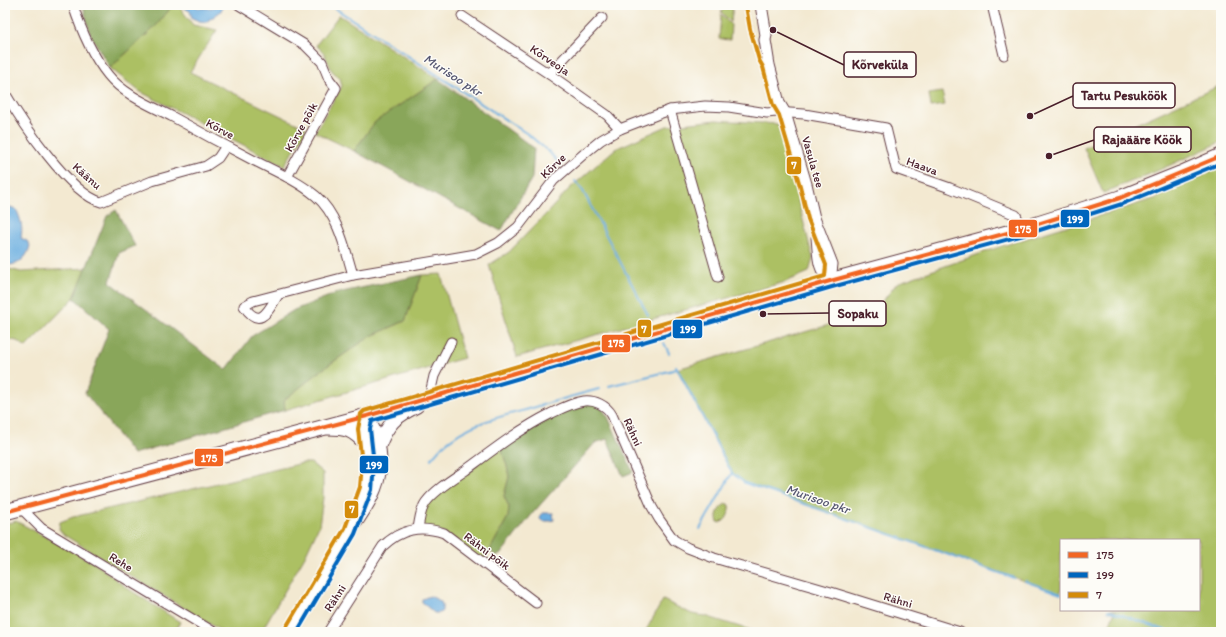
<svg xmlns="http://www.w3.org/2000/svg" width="1226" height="637" font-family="Itim,sans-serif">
<rect width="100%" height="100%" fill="#fdfcf7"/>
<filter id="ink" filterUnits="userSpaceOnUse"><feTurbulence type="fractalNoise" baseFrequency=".025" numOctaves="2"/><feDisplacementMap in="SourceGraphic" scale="8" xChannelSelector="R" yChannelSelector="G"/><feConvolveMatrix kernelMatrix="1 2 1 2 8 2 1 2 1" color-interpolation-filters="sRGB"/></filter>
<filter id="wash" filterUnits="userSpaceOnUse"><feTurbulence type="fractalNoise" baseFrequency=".012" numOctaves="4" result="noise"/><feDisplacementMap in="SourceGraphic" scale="16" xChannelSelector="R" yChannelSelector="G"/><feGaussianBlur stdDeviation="0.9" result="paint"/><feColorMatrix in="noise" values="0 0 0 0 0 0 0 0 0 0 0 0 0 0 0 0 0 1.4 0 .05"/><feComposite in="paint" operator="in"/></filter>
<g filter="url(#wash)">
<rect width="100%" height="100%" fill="#f3e9d1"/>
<!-- green -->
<g fill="#acc064" stroke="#7b7048">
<polygon points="173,5 178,5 193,25 217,30 190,72 306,128 303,136 284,166 139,91 110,68 156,26"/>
<polygon points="727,5 733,5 731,22 721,12"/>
<polygon points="721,14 731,25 730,40 719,39"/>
<polygon points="339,15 438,79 375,122 354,151 315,132 342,86 340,78 332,71 324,53 316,45"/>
<polygon points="1221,85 1221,142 1157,171 1103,193 1084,148"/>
<polygon points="942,92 945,105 931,107 929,94"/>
<polygon points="716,120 778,124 813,258 809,272 785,282 517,357 489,265 509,252 546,214 569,189 615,149 667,126"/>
<polygon points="1221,167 1221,632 1107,632 1114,613 1108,610 1199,610 1199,540 1061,540 1061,594 745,483 732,473 677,369 874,312 897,283 1002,246 1157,198"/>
<polygon points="5,268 21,272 87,268 74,298 26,347 17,341 5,339"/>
<polygon points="441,274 464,358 285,410 284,400 323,369 369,337 405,321 422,275"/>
<polygon points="500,445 507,466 509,477 504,496 509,507 508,517 491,548 491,552 481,562 444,533 418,528 426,502"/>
<polygon points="303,463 311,463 323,473 323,498 319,526 305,556 261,632 223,632 64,535 59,529 60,522 73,517"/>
<path d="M726,504L729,505C730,513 727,522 718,523C715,515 719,507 726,504Z"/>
<polygon points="16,521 96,564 127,588 180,622 175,632 5,632 5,524"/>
<polygon points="663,600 692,614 705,616 756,632 645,632"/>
</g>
<!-- forest -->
<g fill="#89a65a" stroke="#6a6242">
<polygon points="83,5 173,5 156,26 110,68 90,34"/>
<polygon points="438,79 534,148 532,178 501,231 354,151 375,122"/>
<polygon points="116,210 135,246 119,253 110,282 226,370 252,336 294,310 337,293 422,275 405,321 369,337 323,369 284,400 285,410 133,454 85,393 109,329 74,298 107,216"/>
<polygon points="597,402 608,417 633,472 623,476 607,439 595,443 533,513 500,555 496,556 491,552 491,548 508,517 509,507 504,496 509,477 507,466 500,445 567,405"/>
</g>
<!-- water -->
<g fill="#6baee0" stroke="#5a6686">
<polygon points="183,5 194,5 199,8 209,8 223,5 223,7 220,12 206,22 199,21 192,18 190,11 184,8"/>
<path d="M5,205L16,209C21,219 23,227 21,238L27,241L30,245C28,258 18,266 5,265Z"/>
<polygon points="543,513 553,513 554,520 550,521 542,521 540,519 540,515"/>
<polygon points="430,596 440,601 442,604 442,611 440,613 434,613 422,602 422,599"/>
</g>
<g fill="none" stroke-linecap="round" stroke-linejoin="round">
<!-- stream -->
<g stroke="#6baee0" stroke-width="2">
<polyline points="330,5 529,135 549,152 561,165"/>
<polyline points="575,181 583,191 648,315"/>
<polyline points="664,343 669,353"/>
<polyline points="676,366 732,473 745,483 1014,578"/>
<polyline points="609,386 677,369"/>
<path d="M431,459C456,426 491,419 529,409C552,402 576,395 599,389"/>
<polyline points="700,529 732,473"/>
<polyline points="1025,581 1061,594"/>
<polyline points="1108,610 1170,632"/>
</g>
</g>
</g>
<g filter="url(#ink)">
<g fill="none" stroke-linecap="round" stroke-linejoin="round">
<!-- minor casing -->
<g stroke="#633d44" stroke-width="11">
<g id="minor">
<path d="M73,5C81,30 91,54 108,75C123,94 149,105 171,116C198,131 226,146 253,160C275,171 298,181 316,196C338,215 345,248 353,275L476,254L498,243L518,227L554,180L585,153L601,140L620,129L656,115L670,110L705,106L729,107L767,113L776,112L804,114L886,128L896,169L950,188L1016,215L1022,229"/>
<polyline points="239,5 305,45 322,62 329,79 336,88 287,177"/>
<polyline points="992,5 1004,55"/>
<polyline points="462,16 549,74 607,115 620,129"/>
<polyline points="549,74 602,18"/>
<path d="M5,93C22,122 69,193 101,202L152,181L206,166L218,158L226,146"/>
<polyline points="670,110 718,277"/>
<path d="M278,295C268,311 260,330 244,306L253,301L353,275"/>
<polyline points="429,398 434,376 451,342"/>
<polyline points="21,508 41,528 214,632"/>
<path d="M418,528C420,519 420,510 426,502C436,489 453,479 466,470C493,450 520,429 550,414C560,409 571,403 584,401C595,400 606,405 612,415L652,507L659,519L674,540L688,548L714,558L831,592L960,632"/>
<path d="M328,632L383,546C401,529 420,525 444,533L536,603"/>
</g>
</g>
<!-- tertiary casing -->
<g stroke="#633d44" stroke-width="13">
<g id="tertiary">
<polyline points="761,5 766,35 765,40 769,65 779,103 785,113 806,184 814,218 832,264 830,281"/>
<path d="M817,238C819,256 817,267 830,281"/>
</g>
</g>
<!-- secondary casing -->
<g stroke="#633d44" stroke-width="15">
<g id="secondary">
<path d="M328,428C346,428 353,430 365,444"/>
<path d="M379,446C388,423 395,417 417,406"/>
<polyline points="361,501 366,488 368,464 364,429 367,416"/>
<path d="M290,632C308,601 326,571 344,540C359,516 378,495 380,465C381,447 375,431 367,416"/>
</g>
</g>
<!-- trunk casing -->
<g stroke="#633d44" stroke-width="17">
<polyline id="trunk" points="5,512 367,416 830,281 1022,229 1120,198 1180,174 1221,156"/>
</g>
<!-- minor -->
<use href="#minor" stroke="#fff" stroke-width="9"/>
<!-- tertiary -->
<use href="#tertiary" stroke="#fff" stroke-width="11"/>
<!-- secondary -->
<use href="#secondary" stroke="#fff" stroke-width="13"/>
<!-- trunk -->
<use href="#trunk" stroke="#fff" stroke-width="15"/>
<!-- bus-1 casing -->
<g stroke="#fdfcf7" stroke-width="7">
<polyline id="bus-1" points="5,512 367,416 830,281 1022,229 1120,198 1221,156"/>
</g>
<!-- bus-2 casing -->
<g stroke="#fdfcf7" stroke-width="7">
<polyline id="bus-2" points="297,632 355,534 372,490 374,464 370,429 372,421 832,287 1024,235 1122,204 1221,163"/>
</g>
<!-- bus-3 casing -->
<g stroke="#fdfcf7" stroke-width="7">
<polyline id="bus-3" points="285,629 345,528 360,487 362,464 358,429 361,414 364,411 825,276 826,265 808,219 800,186 779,115 773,105 763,67 759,60 750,29 746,6"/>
</g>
<!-- bus-1 -->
<use href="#bus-1" stroke="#f26522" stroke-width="4"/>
<!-- bus-2 -->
<use href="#bus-2" stroke="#0065bd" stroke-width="4"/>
<!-- bus-3 -->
<use href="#bus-3" stroke="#d48b09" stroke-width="4"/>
</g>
</g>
<g text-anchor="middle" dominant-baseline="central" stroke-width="3" stroke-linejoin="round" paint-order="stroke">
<!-- street labels -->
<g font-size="12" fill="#4a1f2b" stroke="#fdfcf7">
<text transform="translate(550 60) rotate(34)">Kõrveoja</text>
<text transform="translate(301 127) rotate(-61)">Kõrve põik</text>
<text transform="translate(220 129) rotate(28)">Kõrve</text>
<text transform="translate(813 162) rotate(74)">Vasula tee</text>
<text transform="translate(553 166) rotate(-44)">Kõrve</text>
<text transform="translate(922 166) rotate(20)">Haava</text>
<text transform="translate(87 176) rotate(41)">Käänu</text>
<text transform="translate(633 432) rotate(66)">Rähni</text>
<text transform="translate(487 551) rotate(37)">Rähni põik</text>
<text transform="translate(121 562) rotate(31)">Rehe</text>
<text transform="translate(335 598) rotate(-57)">Rähni</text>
<text transform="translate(898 600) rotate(17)">Rähni</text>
</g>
<!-- water labels -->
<g font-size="13" font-style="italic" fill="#575873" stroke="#fdfcf7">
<text transform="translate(453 75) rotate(33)">Murisoo pkr</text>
<text transform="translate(818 499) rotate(19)">Murisoo pkr</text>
</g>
</g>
<!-- callouts -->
<path fill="none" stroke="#4a1f2b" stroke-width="1.5" d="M773 30L844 65M1030 116L1073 96M1049 156L1094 140M763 314L829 313"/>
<g fill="#4a1f2b" stroke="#fdfcf7" stroke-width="1.5">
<circle cx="773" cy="30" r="4"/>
<circle cx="1030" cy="116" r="4"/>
<circle cx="1049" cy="156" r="4"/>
<circle cx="763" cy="314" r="4"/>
</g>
<g fill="#fdfcf7" stroke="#4a1f2b" stroke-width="1.5">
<rect x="844" y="52" width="72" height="25" rx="4"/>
<rect x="1073" y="83" width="102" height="25" rx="4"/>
<rect x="1094" y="127" width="97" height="25" rx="4"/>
<rect x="829" y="301" width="57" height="25" rx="4"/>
</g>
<g font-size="13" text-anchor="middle" font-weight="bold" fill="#4a1f2b">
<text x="880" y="69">Kõrveküla</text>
<text x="1124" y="100">Tartu Pesuköök</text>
<text x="1142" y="144">Rajaääre Köök</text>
<text x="858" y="318">Sopaku</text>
</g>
<g stroke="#fdfcf7" stroke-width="1.5">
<rect x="786" y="156" width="16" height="19" rx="4" fill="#d48b09"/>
<rect x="1060" y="209" width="30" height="19" rx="4" fill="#0065bd"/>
<rect x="1008" y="219" width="30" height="19" rx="4" fill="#f26522"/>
<rect x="637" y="319" width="15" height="19" rx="4" fill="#d48b09"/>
<rect x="672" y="319" width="31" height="20" rx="4" fill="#0065bd"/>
<rect x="601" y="334" width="30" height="19" rx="4" fill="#f26522"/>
<rect x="194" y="448" width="30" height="19" rx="4" fill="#f26522"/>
<rect x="359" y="455" width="30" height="19" rx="4" fill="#0065bd"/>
<rect x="344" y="500" width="15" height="19" rx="4" fill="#d48b09"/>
</g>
<g font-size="11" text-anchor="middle" font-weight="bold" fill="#fff">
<text x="794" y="169">7</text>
<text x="1075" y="223">199</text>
<text x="1023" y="233">175</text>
<text x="644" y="333">7</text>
<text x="688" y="333">199</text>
<text x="616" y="347">175</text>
<text x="209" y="462">175</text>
<text x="374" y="469">199</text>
<text x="352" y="513">7</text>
</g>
<!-- margin -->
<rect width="1226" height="637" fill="none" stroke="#fdfcf7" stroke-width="20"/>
<!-- legend -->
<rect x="1060" y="539" width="140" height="72" fill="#fdfcf7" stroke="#b5a4a5"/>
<rect x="1068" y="552" width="20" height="6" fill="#f26522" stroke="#b5a4a5"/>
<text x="1096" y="559" font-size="12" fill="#4a1f2b">175</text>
<rect x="1068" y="572" width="20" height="6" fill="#0065bd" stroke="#b5a4a5"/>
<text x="1096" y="579" font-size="12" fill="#4a1f2b">199</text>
<rect x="1068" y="592" width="20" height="6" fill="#d48b09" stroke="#b5a4a5"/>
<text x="1096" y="599" font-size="12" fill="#4a1f2b">7</text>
</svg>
